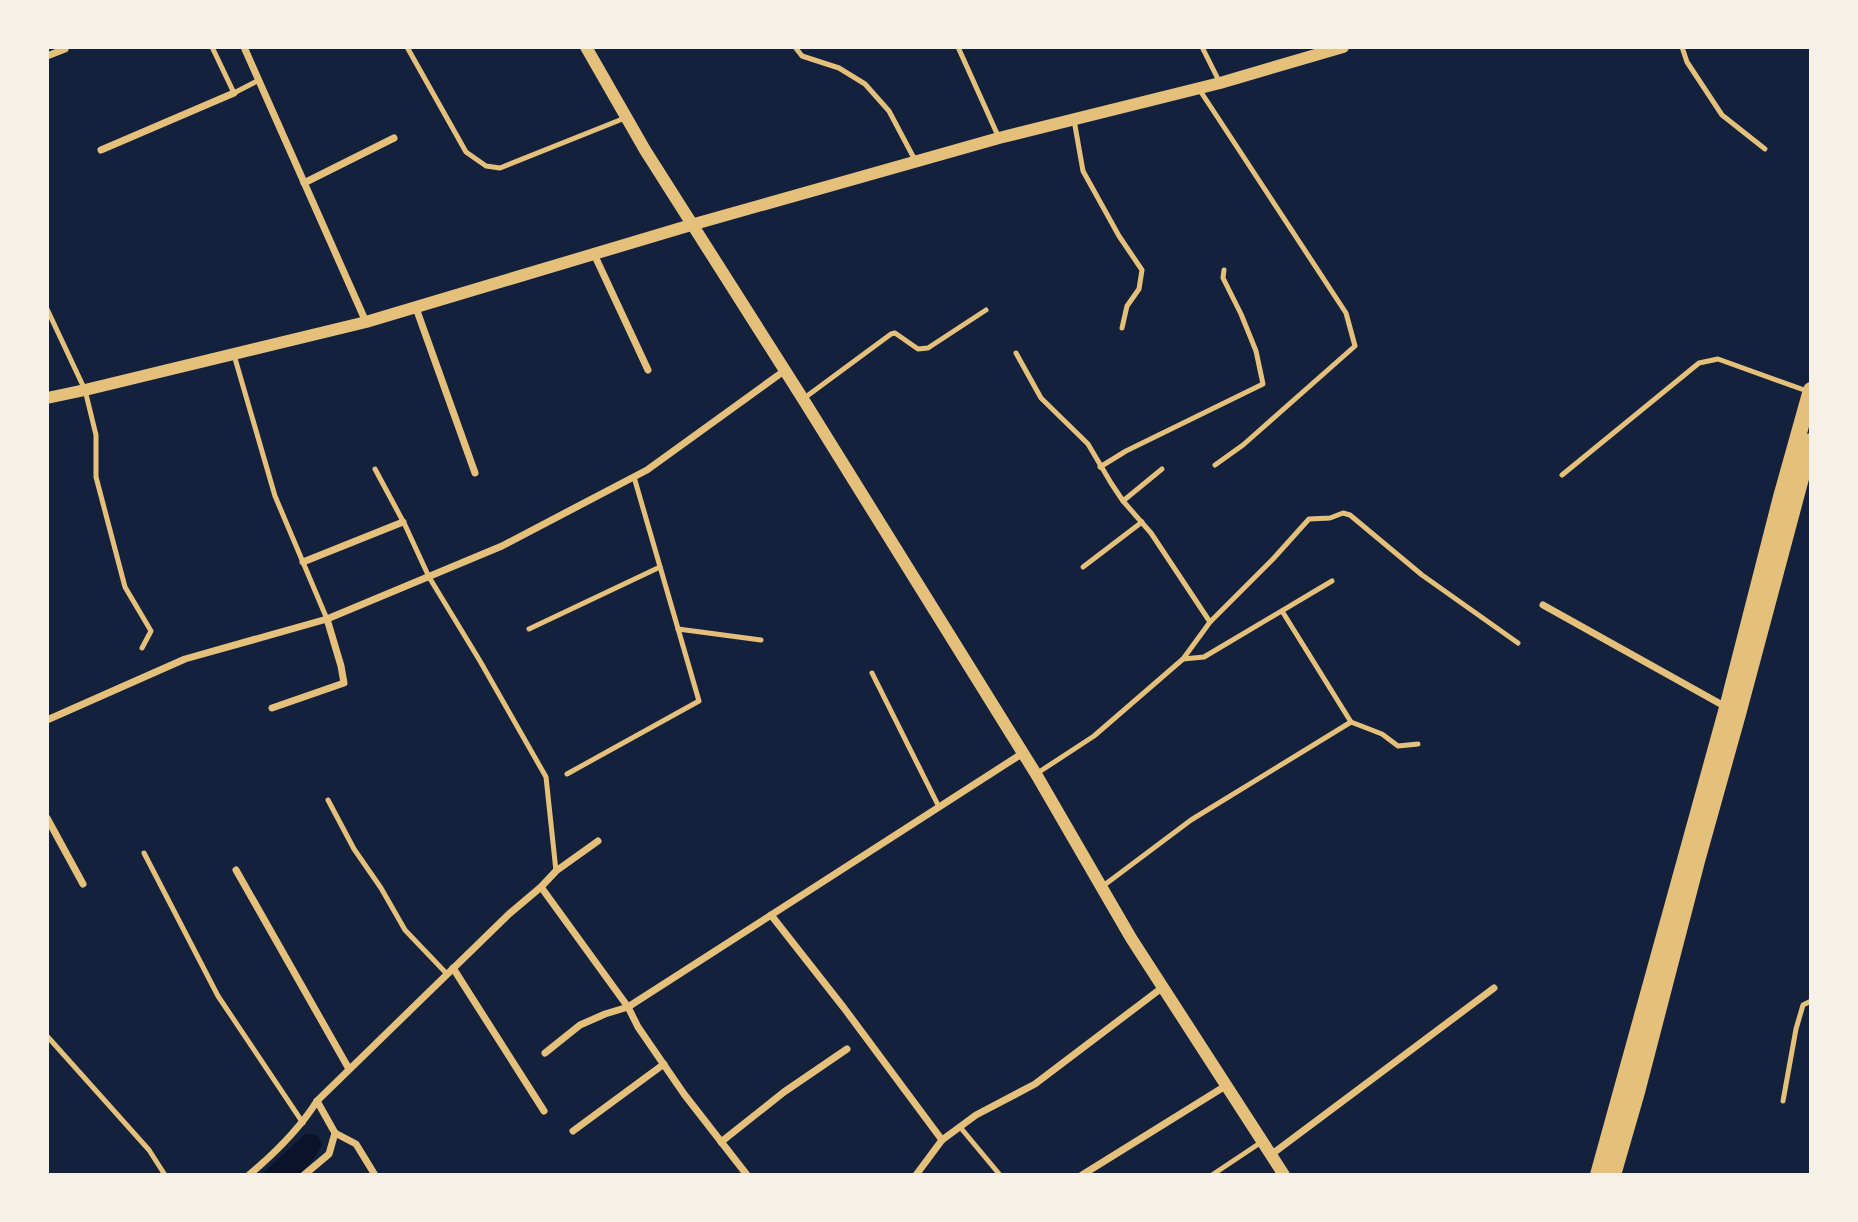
<svg xmlns="http://www.w3.org/2000/svg" width="1858" height="1222" font-family="'Public Sans',sans-serif">
<rect width="100%" height="100%" fill="#14213d"/>
<!-- water -->
<path fill="#0b132b" d="M305,1134L317,1135L322,1144C316,1156 309,1166 298,1175H261Z"/>
<g fill="none" stroke-linecap="round" stroke-linejoin="round">
<!-- service -->
<g stroke="#e5c07b" stroke-width="5">
<polyline points="212,47 234,93 259,80"/>
<polyline points="407,47 466,152 486,166 500,168 625,118"/>
<polyline points="795,47 802,56 839,68 865,84 889,111 916,162"/>
<polyline points="958,47 999,138"/>
<polyline points="1202,47 1220,83"/>
<polyline points="1682,47 1687,62 1722,115 1765,149"/>
<polyline points="1199,89 1346,313 1355,346 1243,445 1215,465"/>
<polyline points="1074,120 1083,171 1119,236 1142,270 1139,289 1127,306 1122,328"/>
<polyline points="47,309 85,390 96,435 96,477 125,587 151,631 142,648"/>
<polyline points="1016,353 1041,398 1088,444 1111,483 1123,501 1151,533 1210,622"/>
<polyline points="234,355 275,496 327,619"/>
<polyline points="803,399 891,334 895,333 918,349 928,348 986,310"/>
<polyline points="1100,467 1126,451 1263,384 1256,351 1241,314 1223,278 1224,270"/>
<polyline points="375,469 405,525 429,577 480,661 546,777 556,871"/>
<polyline points="1562,475 1699,363 1718,359 1807,391"/>
<polyline points="1123,501 1162,469"/>
<polyline points="1083,567 1142,522"/>
<polyline points="1282,611 1351,722"/>
<polyline points="529,629 660,567"/>
<polyline points="678,629 761,640"/>
<polyline points="1183,659 1204,657 1332,581"/>
<polyline points="872,673 939,807"/>
<polyline points="567,774 699,701 634,477"/>
<polyline points="1036,774 1094,736 1183,659 1210,622 1273,559 1309,519 1330,518 1343,513 1350,515 1422,575 1518,643"/>
<polyline points="328,800 354,849 381,888 405,930 447,974"/>
<polyline points="144,853 218,996 303,1123"/>
<polyline points="1103,886 1191,820 1351,722 1382,734 1398,746 1418,744"/>
<polyline points="47,1036 149,1150 165,1175"/>
<polyline points="1783,1101 1796,1029 1803,1005 1811,1001"/>
<polyline points="960,1127 1000,1175"/>
<polyline points="1212,1175 1263,1141"/>
</g>
<!-- minor -->
<g stroke="#e5c07b" stroke-width="7">
<polyline points="244,47 366,322"/>
<polyline points="47,56 65,49"/>
<polyline points="101,150 234,93"/>
<polyline points="304,183 394,138"/>
<polyline points="594,254 648,370"/>
<polyline points="416,308 475,473"/>
<polyline points="303,562 403,522"/>
<polyline points="1543,605 1726,707"/>
<polyline points="272,708 344,683 341,666 327,619"/>
<polyline points="47,720 185,659 327,619 502,546 647,470 784,371"/>
<polyline points="47,818 83,884"/>
<polyline points="236,870 349,1069"/>
<polyline points="541,887 628,1007 638,1027 684,1094 747,1175"/>
<polyline points="771,915 844,1008 942,1140"/>
<polyline points="453,968 544,1111"/>
<polyline points="545,1053 580,1025 605,1014 628,1007 1023,753"/>
<polyline points="573,1131 664,1064"/>
<polyline points="335,1133 356,1144 375,1175"/>
<polyline points="721,1142 784,1092 847,1049"/>
<polyline points="1272,1154 1494,988"/>
<path d="M249,1175C275,1153 299,1130 317,1101L509,914L541,887L556,871L598,841"/>
<polyline points="304,1175 329,1154 335,1133 317,1101"/>
<polyline points="916,1175 942,1140 976,1115 1035,1084 1163,987"/>
<polyline points="1082,1175 1227,1085"/>
</g>
<!-- tertiary -->
<g stroke="#e5c07b" stroke-width="12">
<polyline points="586,47 645,150 803,399 1036,774 1131,938 1284,1175"/>
<polyline points="47,398 85,390 366,322 691,225 999,138 1220,83 1343,47"/>
</g>
<!-- primary -->
<g stroke="#e5c07b" stroke-width="16">
<polyline points="1598,1175 1727,708 1781,497 1811,390"/>
<polyline points="1613,1175 1637,1092 1697,861 1738,714 1811,441"/>
</g>
</g>
<!-- border -->
<rect width="1858" height="1222" fill="none" stroke="#f6f1e7" stroke-width="98"/>
</svg>
